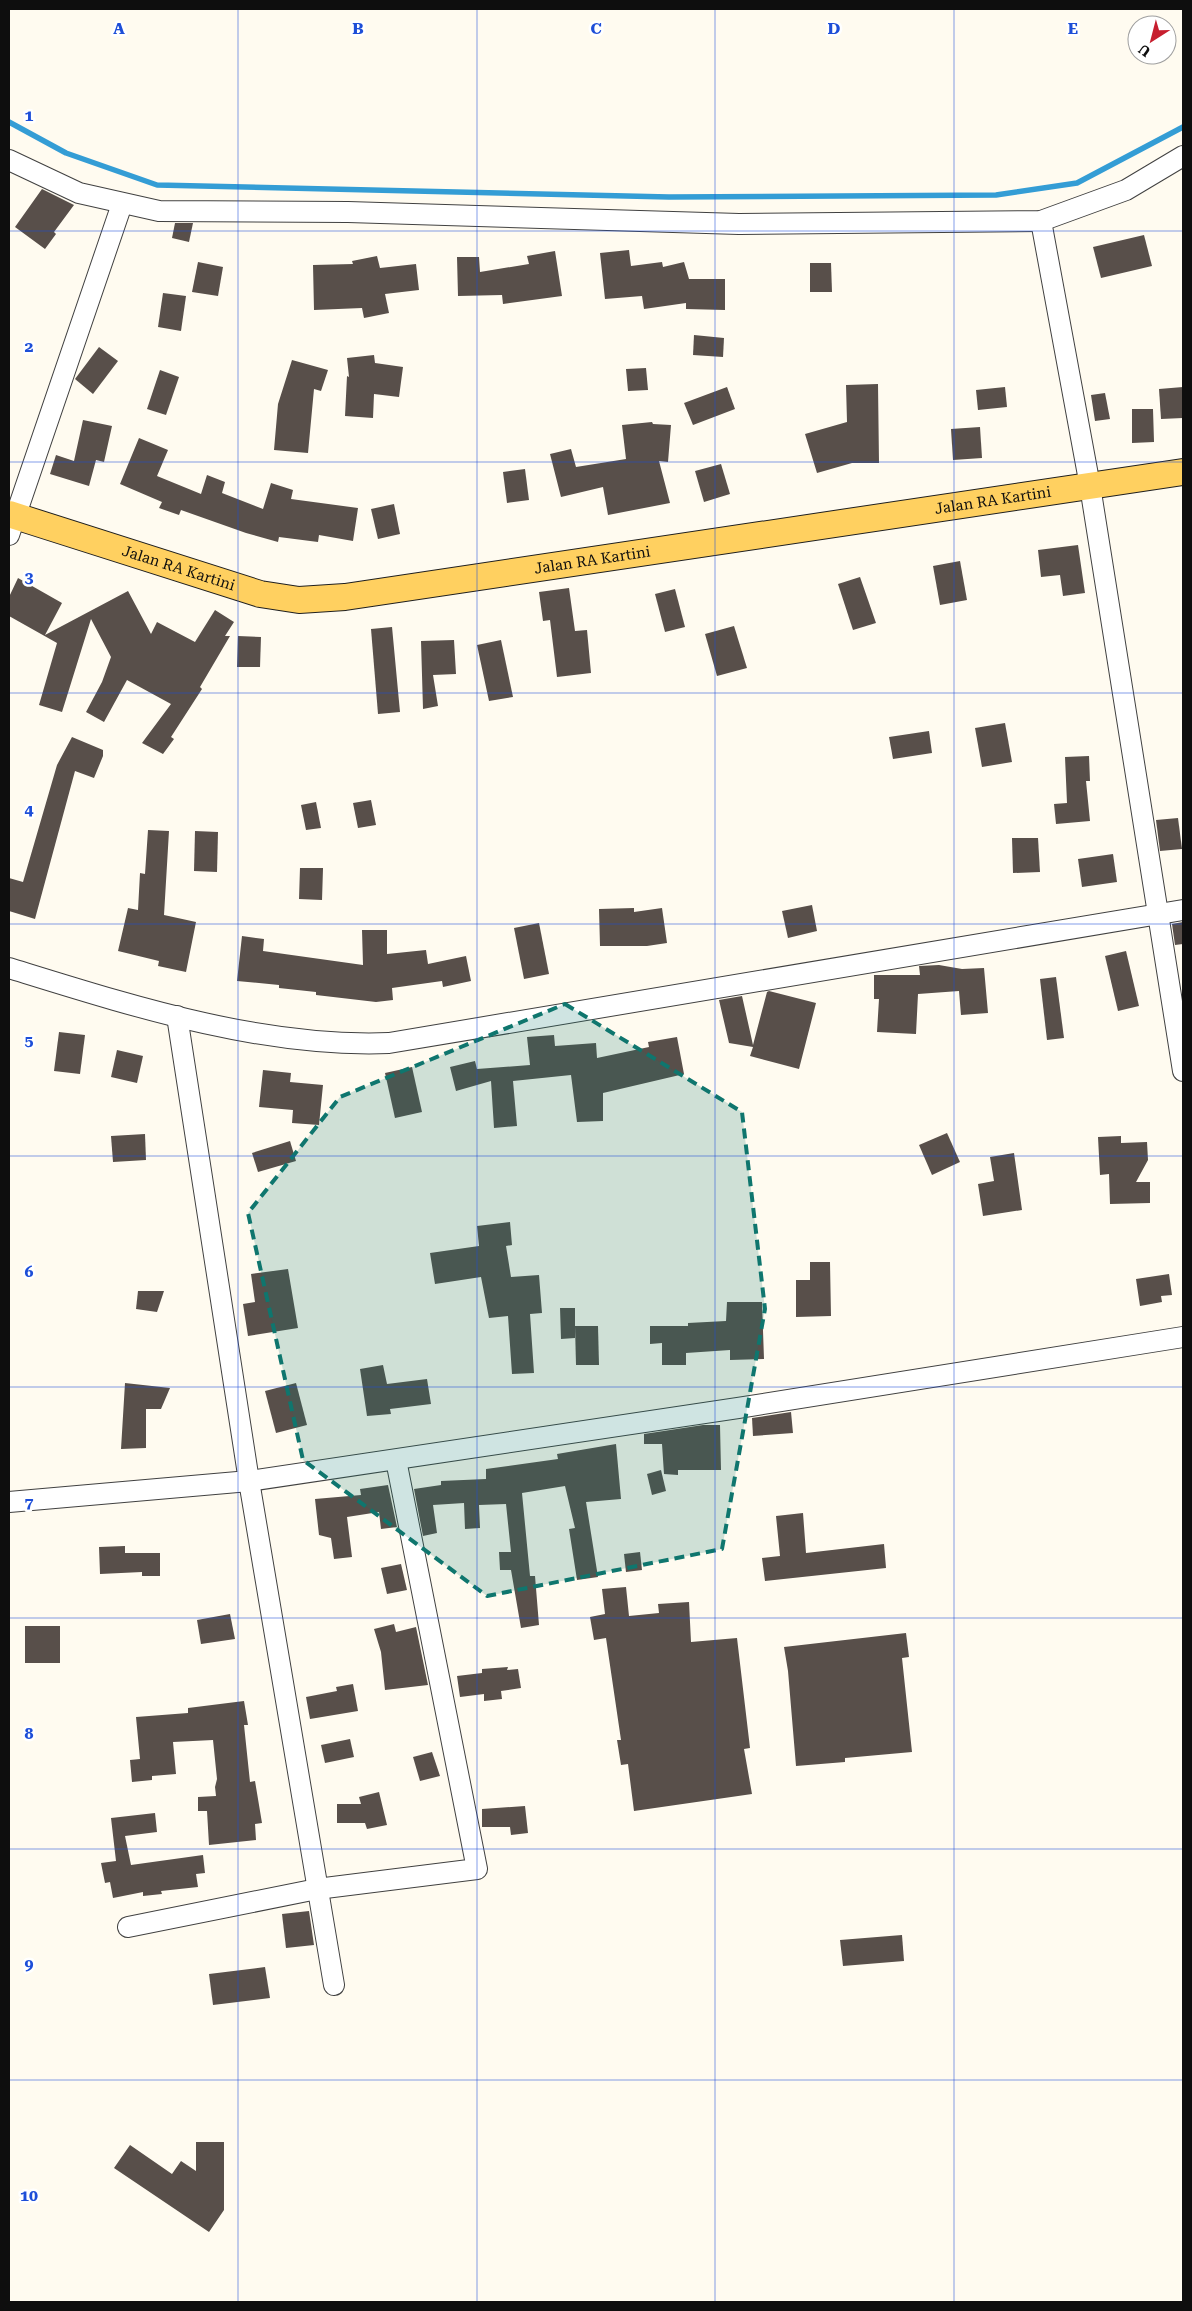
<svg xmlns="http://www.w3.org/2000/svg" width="1192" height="2311" font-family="'Roboto Serif',serif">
<rect width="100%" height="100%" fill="#fffbf0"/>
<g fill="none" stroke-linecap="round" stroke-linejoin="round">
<!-- stream -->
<polyline stroke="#349dd5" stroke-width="5.5" points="9,122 66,153 157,185 669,197 996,195 1077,183 1183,127"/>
</g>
<!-- building -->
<g fill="#584f4a">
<polygon points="42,189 74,205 54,232 56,234 45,249 15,227"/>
<polygon points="175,223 193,223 189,242 172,238"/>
<polygon points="1144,235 1152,266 1101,278 1093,247"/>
<polygon points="629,250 631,266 662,262 663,267 684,262 689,279 725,279 725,310 686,309 686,303 644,309 642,296 605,299 600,253"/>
<polygon points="555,251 562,296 503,304 502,295 458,296 457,257 479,257 480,272 529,264 527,256"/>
<polygon points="377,256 380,268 416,264 419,290 385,294 389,313 364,318 362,308 314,310 313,265 353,264 352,261"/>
<polygon points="198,262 223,267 218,296 192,292"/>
<polygon points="810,263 831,263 832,292 810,292"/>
<polygon points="163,293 186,296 181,331 158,327"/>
<polygon points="694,335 724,338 723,357 693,355"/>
<polygon points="99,347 118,361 93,394 75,379"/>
<polygon points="374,355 375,363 403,367 399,397 374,394 373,418 345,416 347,376 349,377 347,358"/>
<polygon points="292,360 328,370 321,391 314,389 308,453 274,450 278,404"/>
<polygon points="646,368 648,390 628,391 626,369"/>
<polygon points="160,370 179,377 166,415 147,409"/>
<polygon points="878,384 879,463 852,463 817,473 805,434 847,422 846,385"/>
<polygon points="727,387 735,409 693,425 684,403"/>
<polygon points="1005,387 1007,407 978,410 976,390"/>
<polygon points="1183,387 1183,418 1161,419 1159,389"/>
<polygon points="1105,393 1110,419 1095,421 1091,395"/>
<polygon points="1132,409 1153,409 1154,442 1132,443"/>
<polygon points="83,420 112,426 104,462 96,460 89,486 50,474 56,455 74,461"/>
<polygon points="652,422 653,424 671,425 668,462 659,461 670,503 608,515 603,487 561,497 550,454 571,449 576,467 626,459 622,425"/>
<polygon points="980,427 982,458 953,460 951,429"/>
<polygon points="139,438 168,450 157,476 201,494 207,475 225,482 222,493 263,509 271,483 293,490 291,499 358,508 353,541 319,535 318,542 279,537 278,542 246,533 181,510 179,515 159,508 162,502 120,484"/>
<polygon points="721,464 730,494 704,502 695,471"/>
<polygon points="525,469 529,500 507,503 503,472"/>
<polygon points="394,504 400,534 378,539 371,509"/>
<polygon points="1078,545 1085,593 1063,596 1060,575 1041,577 1038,550"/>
<polygon points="960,561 967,600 940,605 933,566"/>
<polygon points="860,577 876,623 853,630 838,584"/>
<polygon points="18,578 62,603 45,635 128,591 151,634 157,622 195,642 215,610 234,622 225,636 230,636 200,687 202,689 171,737 174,739 163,754 142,743 171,704 127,680 104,722 86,712 102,682 111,657 91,619 62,712 39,705 57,643 9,616 9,597"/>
<polygon points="569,588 575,631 587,630 591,673 557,677 550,620 543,621 539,592"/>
<polygon points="675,589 685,627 665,632 655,594"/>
<polygon points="734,626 747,668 717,676 705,634"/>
<polygon points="392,627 400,712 378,714 371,629"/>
<polygon points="238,636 261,637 260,667 237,667"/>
<polygon points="454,640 456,674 433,675 438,706 423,709 421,641"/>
<polygon points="501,640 513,697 489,701 477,645"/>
<polygon points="1005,723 1012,762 982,767 975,728"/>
<polygon points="929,731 932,753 893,759 889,737"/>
<polygon points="72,737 103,750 103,756 94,778 75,771 35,919 9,911 9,878 23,882 57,765"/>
<polygon points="1089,756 1090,781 1086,781 1090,821 1056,824 1054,804 1067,803 1065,757"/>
<polygon points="371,800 376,825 358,828 353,803"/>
<polygon points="316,802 321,828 306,830 301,805"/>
<polygon points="1178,818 1182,849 1160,851 1156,820"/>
<polygon points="148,830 169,831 164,915 196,922 186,972 158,966 159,961 118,951 128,908 138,910 140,873 145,874"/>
<polygon points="195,831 218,832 217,872 194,871"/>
<polygon points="1012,838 1038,838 1040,872 1013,873"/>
<polygon points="1113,854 1117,882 1082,887 1078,859"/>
<polygon points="300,868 323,868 322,900 299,899"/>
<polygon points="812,905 817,931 788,938 782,911"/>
<polygon points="634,908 634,912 662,908 667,943 647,946 600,946 599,909"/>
<polygon points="1183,922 1183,944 1175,945 1172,924"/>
<polygon points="539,923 549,974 524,979 514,928"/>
<polygon points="362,930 387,930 387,954 426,950 428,964 466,956 471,981 443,987 442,981 392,988 393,1000 376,1002 316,995 316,992 279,988 279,985 237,981 242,936 264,939 263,951 363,965"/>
<polygon points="1126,951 1139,1006 1118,1011 1105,956"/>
<polygon points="939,965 962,969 984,968 988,1013 961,1015 959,991 918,994 916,1034 877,1032 879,999 874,999 874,975 920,975 919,966"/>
<polygon points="1056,977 1064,1038 1047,1040 1040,979"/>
<polygon points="769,991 816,1003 799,1069 750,1056 753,1047 729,1043 719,1000 742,996 753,1045 767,992"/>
<polygon points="59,1032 85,1035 80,1074 54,1071"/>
<polygon points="554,1035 555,1046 596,1043 597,1058 649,1047 648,1042 677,1037 684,1074 603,1093 603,1121 577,1122 571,1075 513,1081 517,1126 494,1128 491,1081 456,1091 450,1067 475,1061 477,1069 530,1065 527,1037"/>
<polygon points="117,1050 143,1056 137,1083 111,1077"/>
<polygon points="412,1067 422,1112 395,1118 385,1073"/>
<polygon points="263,1070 291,1073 290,1082 323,1085 319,1125 292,1123 293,1110 259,1107"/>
<polygon points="947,1133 960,1162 932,1175 919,1145"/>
<polygon points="145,1134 146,1160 113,1162 111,1136"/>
<polygon points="1121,1136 1121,1143 1147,1142 1148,1160 1136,1182 1150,1182 1150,1203 1110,1204 1109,1174 1100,1175 1098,1137"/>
<polygon points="290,1141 296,1161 258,1172 252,1153"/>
<polygon points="1014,1153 1022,1210 983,1216 978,1184 994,1181 990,1157"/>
<polygon points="510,1222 512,1245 506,1246 511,1277 539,1275 542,1313 530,1314 534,1373 512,1374 508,1316 489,1318 481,1277 435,1284 430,1253 479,1246 477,1226"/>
<polygon points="810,1262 830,1262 831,1316 796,1317 796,1280 810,1280"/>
<polygon points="288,1269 298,1328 248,1336 243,1304 255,1302 251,1274"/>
<polygon points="1169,1274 1172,1295 1161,1296 1162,1302 1140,1306 1136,1279"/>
<polygon points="138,1291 164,1291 157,1312 136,1309"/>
<polygon points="727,1302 762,1302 764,1359 730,1360 730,1350 686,1353 686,1365 662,1365 662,1343 650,1344 650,1326 688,1326 688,1323 726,1321"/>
<polygon points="560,1308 575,1308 575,1338 561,1339"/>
<polygon points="575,1326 598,1326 599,1365 576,1365"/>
<polygon points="383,1365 387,1384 427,1379 431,1404 390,1409 391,1414 367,1416 360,1369"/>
<polygon points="125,1383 170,1388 161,1409 146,1409 146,1448 121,1449"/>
<polygon points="296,1383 307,1425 276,1433 265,1391"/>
<polygon points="791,1412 793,1433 753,1436 752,1418"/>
<polygon points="703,1425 720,1425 721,1470 678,1470 678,1475 664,1474 662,1444 644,1444 644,1434"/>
<polygon points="616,1444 621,1499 586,1502 598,1577 577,1580 569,1529 575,1528 565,1486 522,1493 530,1576 535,1576 539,1625 521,1628 511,1570 500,1570 499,1552 511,1552 506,1504 479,1505 480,1528 465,1529 464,1503 433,1505 437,1533 423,1536 414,1489 441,1485 441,1481 486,1479 486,1469 558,1459 557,1454"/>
<polygon points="661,1470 666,1491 652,1495 647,1474"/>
<polygon points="388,1485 397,1527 381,1529 379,1512 347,1517 352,1557 334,1559 331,1538 319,1535 315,1499 361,1495 360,1489"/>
<polygon points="803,1513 806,1553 884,1544 886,1568 765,1581 762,1558 780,1556 776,1516"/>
<polygon points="125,1546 125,1553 160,1553 160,1576 142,1576 142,1572 100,1574 99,1547"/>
<polygon points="640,1552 642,1570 626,1572 624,1554"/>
<polygon points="401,1564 407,1590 387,1594 381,1568"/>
<polygon points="626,1587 629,1616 659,1613 658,1604 689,1602 691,1642 737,1638 750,1748 744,1749 752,1794 634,1811 628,1764 621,1765 617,1740 621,1740 606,1638 594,1640 590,1617 605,1614 602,1589"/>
<polygon points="230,1614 235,1639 201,1644 197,1620"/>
<polygon points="394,1624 396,1632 416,1627 428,1685 385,1690 381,1652 374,1629"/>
<rect x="25" y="1626" width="35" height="37"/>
<polygon points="906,1633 909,1657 902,1658 912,1752 845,1758 845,1762 796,1766 788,1671 784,1647"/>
<polygon points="508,1667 507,1670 518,1669 521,1688 501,1691 502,1699 484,1701 484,1694 460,1697 457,1676 482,1673 482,1669"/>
<polygon points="353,1684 358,1711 310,1719 306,1697 337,1691 336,1687"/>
<polygon points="244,1701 248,1725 244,1725 250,1782 255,1781 262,1823 255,1824 256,1840 209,1845 207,1811 198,1811 198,1797 216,1796 215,1787 217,1779 213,1740 173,1742 176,1774 152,1776 152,1780 132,1782 130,1760 140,1759 136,1717 188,1713 188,1708"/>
<polygon points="350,1739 354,1757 325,1763 321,1745"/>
<polygon points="432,1752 440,1776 420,1781 413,1757"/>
<polygon points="379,1792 387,1825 367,1829 365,1823 337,1823 337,1804 361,1804 359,1797"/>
<polygon points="525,1806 528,1833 511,1835 510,1827 482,1827 482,1809"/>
<polygon points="155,1813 157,1832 125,1836 131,1865 203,1855 205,1873 196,1874 198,1887 161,1891 162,1894 143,1896 143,1892 113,1898 110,1882 105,1883 101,1863 116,1861 111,1818"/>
<polygon points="309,1911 314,1945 286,1948 282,1914"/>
<polygon points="902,1935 904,1961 843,1966 840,1940"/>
<polygon points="265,1967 270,1998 213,2005 209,1974"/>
<polygon points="196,2142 224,2142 224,2210 209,2232 114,2168 130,2145 172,2174 181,2161 196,2171"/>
</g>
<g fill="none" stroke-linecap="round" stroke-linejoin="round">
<!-- minor casing -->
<g stroke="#414141" stroke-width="22">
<g id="minor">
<polyline points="9,160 79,193 159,211 348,212 739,224 1041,221 1126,190 1183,156"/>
<polyline points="1041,221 1090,486 1183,1071"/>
<polyline points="9,535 122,204"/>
<path d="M9,968C129,1005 261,1048 389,1043L1183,910"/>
<polyline points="177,1016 249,1481 334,1985"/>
<polyline points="9,1502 249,1481 738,1408 1183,1337"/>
<polyline points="128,1927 317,1889 477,1869 396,1460"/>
</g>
</g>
<!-- major casing -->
<g stroke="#1f1f1f" stroke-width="28">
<g id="major">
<path id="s1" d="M9,514L260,594L299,600L345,597L1183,472"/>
</g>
</g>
<!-- minor -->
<use href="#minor" stroke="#fff" stroke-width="20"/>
<!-- major -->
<use href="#major" stroke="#ffd060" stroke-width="26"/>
</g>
<!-- marked area -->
<path fill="#0f766e" fill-opacity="0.2" stroke="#0f766e" stroke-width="4" stroke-dasharray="10 6" stroke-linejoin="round" d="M565,1004L742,1112L765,1309L722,1549L487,1596L303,1460L248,1213L340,1097Z"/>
<!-- grid -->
<path fill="none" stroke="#1d4ed8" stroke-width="1" stroke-opacity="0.55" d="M238,9V2302M477,9V2302M715,9V2302M954,9V2302M9,231H1183M9,462H1183M9,693H1183M9,924H1183M9,1156H1183M9,1387H1183M9,1618H1183M9,1849H1183M9,2080H1183"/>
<g text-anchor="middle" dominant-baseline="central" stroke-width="5" stroke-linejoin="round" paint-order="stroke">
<!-- street labels -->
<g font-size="15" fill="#0e0e0e" stroke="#fff">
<text stroke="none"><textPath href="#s1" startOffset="1004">Jalan RA Kartini</textPath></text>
<text stroke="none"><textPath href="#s1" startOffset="599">Jalan RA Kartini</textPath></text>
<text stroke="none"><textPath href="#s1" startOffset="178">Jalan RA Kartini</textPath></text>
</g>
</g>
<g font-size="16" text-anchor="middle" font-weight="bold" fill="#1d4ed8" stroke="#fff" stroke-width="5" stroke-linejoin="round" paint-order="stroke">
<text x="119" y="34">A</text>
<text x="358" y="34">B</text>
<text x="596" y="34">C</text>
<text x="834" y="34">D</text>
<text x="1073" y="34">E</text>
<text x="29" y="121">1</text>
<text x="29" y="352">2</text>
<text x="29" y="583">3</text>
<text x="29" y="815">4</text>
<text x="29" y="1046">5</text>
<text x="29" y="1277">6</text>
<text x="29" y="1508">7</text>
<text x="29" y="1739">8</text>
<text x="29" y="1970">9</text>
<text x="29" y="2201">10</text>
</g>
<!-- border -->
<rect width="1192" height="2311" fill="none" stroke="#0e0e0e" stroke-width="20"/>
<!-- north arrow -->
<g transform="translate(1152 40) rotate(216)"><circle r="24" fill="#ffffff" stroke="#9f9f9f"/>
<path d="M0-4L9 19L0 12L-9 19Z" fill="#c71e2e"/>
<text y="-8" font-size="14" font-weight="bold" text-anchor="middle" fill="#0e0e0e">U</text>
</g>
</svg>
